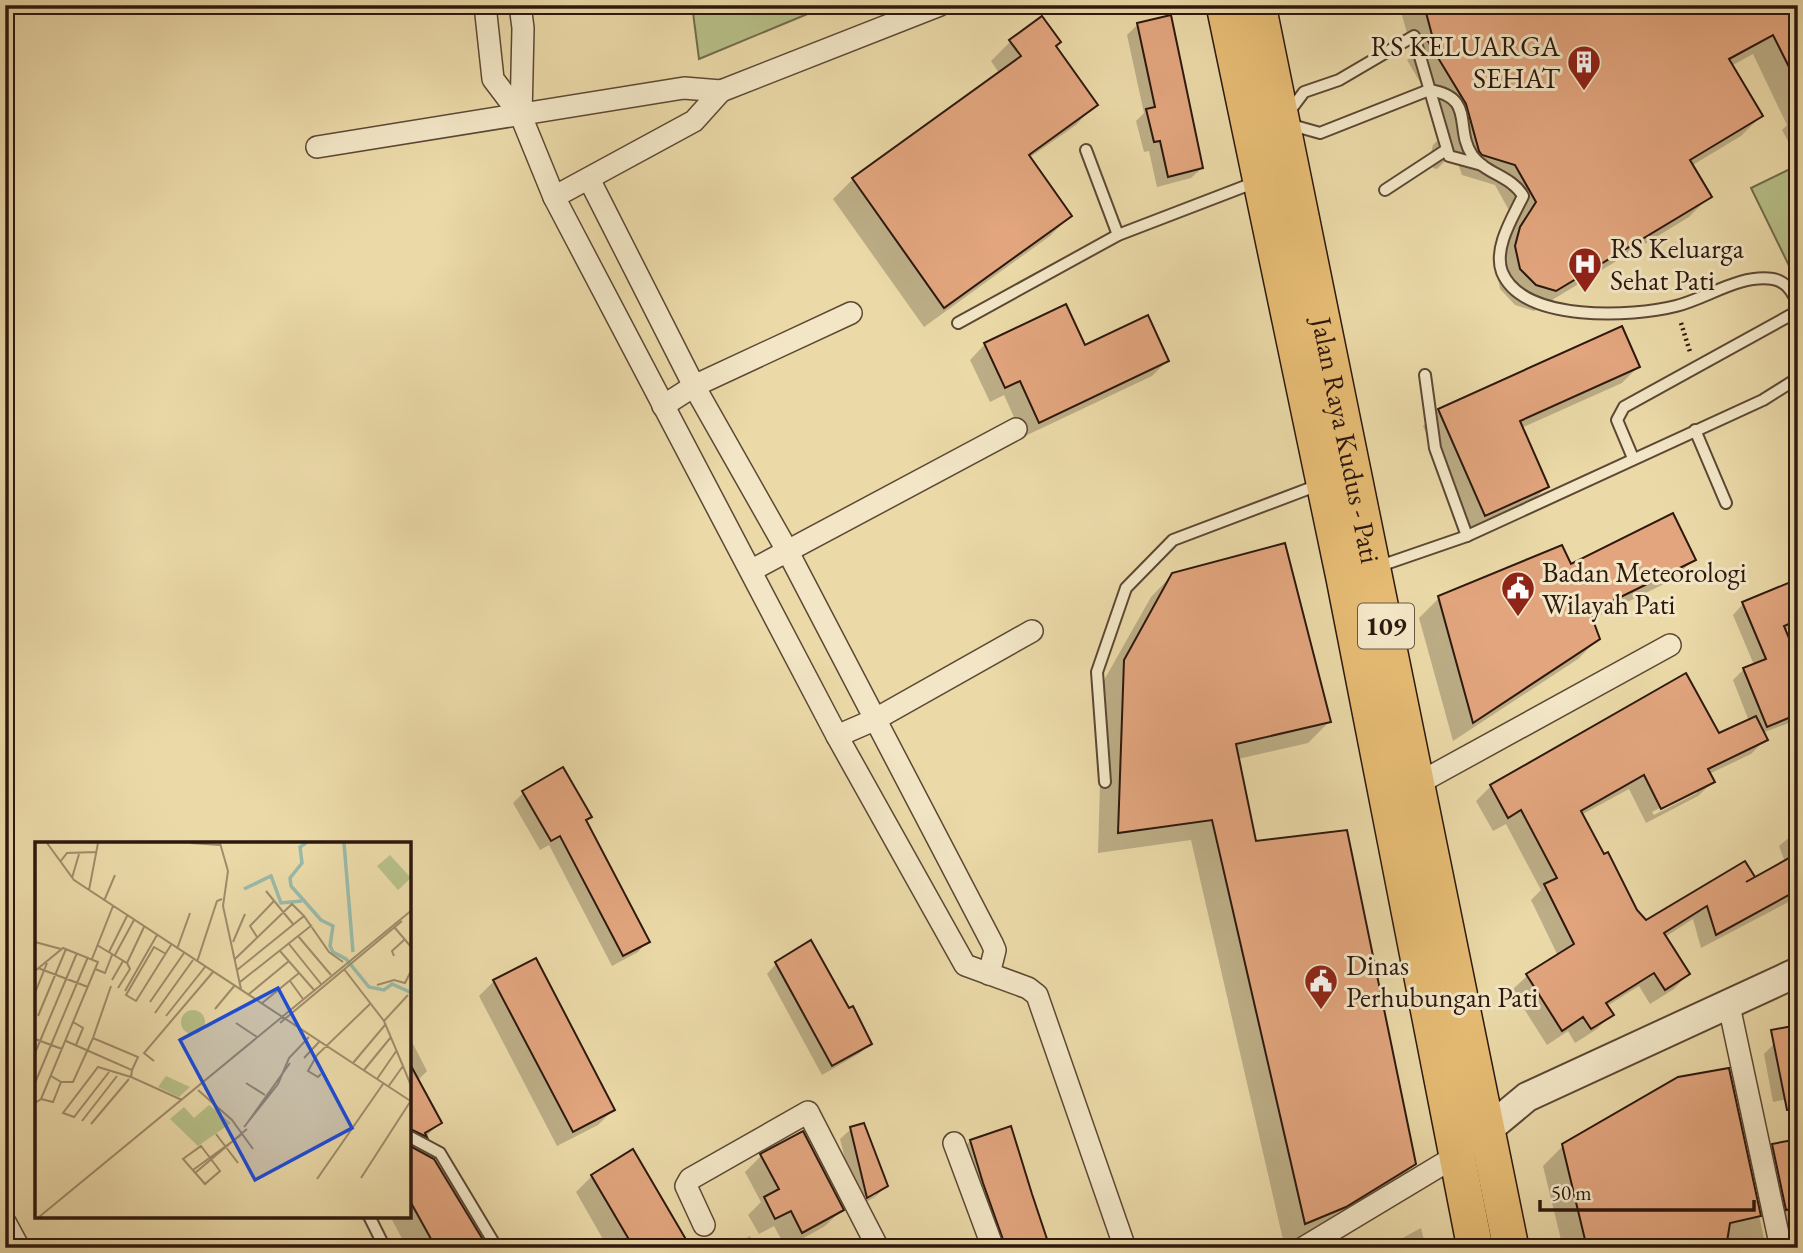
<svg xmlns="http://www.w3.org/2000/svg" width="1803" height="1253" font-family="'EB Garamond',serif">
<rect width="100%" height="100%" fill="#ebd9a8"/>
<filter id="stains"><feTurbulence type="fractalNoise" baseFrequency=".00286" numOctaves="4"/><feColorMatrix values="0 0 0 0 .2 0 0 0 0 .09 0 0 0 0 .02 0 0 0 .5 -.17"/></filter>
<radialGradient id="worn" r=".72"><stop offset=".6" stop-color="#630" stop-opacity="0"/><stop offset="1" stop-color="#630" stop-opacity=".3"/></radialGradient>
<!-- green -->
<g fill="#b7bf88" stroke="#726c4b" stroke-width="2">
<polygon points="692,5 829,5 699,59"/>
<polygon points="1798,165 1798,284 1751,188"/>
</g>
<!-- shadow -->
<g fill="#0003" fill-rule="evenodd">
<polygon points="1399,5 1798,5 1798,150 1794,152 1782,130 1787,125 1753,54 1731,66 1761,116 1741,136 1691,166 1709,197 1689,217 1534,311 1515,305 1500,289 1496,267 1500,249 1516,223 1495,185 1462,175 1454,152 1437,169 1433,168 1430,157 1433,145 1448,130 1407,60 1413,54"/>
<polygon points="1138,24 1202,168 1191,178 1157,187 1149,151 1144,152 1136,121 1144,113 1127,35"/>
<polygon points="1011,41 1054,46 1096,104 1076,125 1029,158 1070,216 1050,236 924,327 833,199 853,179 999,73 991,61"/>
<polygon points="985,344 1084,347 1167,361 1152,376 1023,437 1004,395 990,402 970,360"/>
<polygon points="1638,367 1622,383 1521,428 1547,487 1530,503 1469,531 1423,426 1439,410"/>
<polygon points="1694,559 1674,579 1591,620 1598,639 1578,659 1453,741 1419,618 1439,598 1571,566"/>
<polygon points="1172,575 1329,722 1308,743 1238,759 1254,843 1415,1164 1393,1185 1323,1228 1284,1244 1191,840 1098,853 1103,682 1151,597"/>
<path d="M1798,588V625L1784,631L1798,664V679L1791,686L1798,714L1789,723L1762,733L1765,740L1751,754L1709,774L1713,782L1698,796L1646,823L1629,789L1581,815L1636,911L1646,922L1746,883L1785,862L1779,846L1798,830V897L1701,948L1693,919L1665,937L1688,974L1674,989L1650,1004L1639,986L1607,1006L1612,1014L1597,1029L1575,1043L1568,1031L1547,1045L1512,990L1527,976L1558,956L1531,900L1541,890L1506,824L1493,831L1476,801L1491,786L1685,675L1718,735L1749,721L1733,680L1744,669L1754,665L1733,615L1743,604ZM1697,789V793L1654,815L1652,812Z"/>
<polygon points="524,792 590,817 585,822 648,941 638,952 612,966 549,845 540,850 513,803"/>
<polygon points="776,964 848,1011 870,1044 860,1053 822,1075 767,974"/>
<polygon points="494,981 613,1110 598,1125 557,1146 479,996"/>
<polygon points="1798,995 1798,1032 1791,1001"/>
<polygon points="410,1038 427,1071 417,1081 440,1123 413,1149 488,1248 407,1248 390,1216 410,1216"/>
<polygon points="1774,1044 1798,1097 1773,1102 1764,1054"/>
<polygon points="1728,1070 1766,1248 1563,1248 1543,1166 1563,1146"/>
<path d="M851,1129L886,1186L875,1197L857,1207L840,1139ZM876,1191V1195L860,1203L859,1200Z"/>
<polygon points="1798,1140 1798,1248 1771,1248 1753,1165 1773,1145"/>
<polygon points="970,1141 1042,1248 992,1248 960,1152"/>
<polygon points="761,1156 842,1210 825,1226 786,1248 774,1226 759,1234 748,1215 761,1202 745,1172"/>
<polygon points="592,1176 689,1248 608,1248 576,1192"/>
<polygon points="1421,1228 1426,1248 1384,1248"/>
<polygon points="750,1236 757,1248 729,1248"/>
</g>
<!-- building -->
<g fill="#e2a57e" stroke="#2d180e" stroke-width="2">
<polygon points="1424,5 1798,5 1798,85 1773,35 1729,59 1763,116 1690,160 1712,197 1556,291 1536,285 1520,269 1515,246 1520,227 1536,202 1515,165 1482,155 1479,151 1466,104 1426,38 1432,35"/>
<polygon points="1171,15 1203,168 1168,177 1160,141 1154,142 1146,109 1155,107 1137,23"/>
<polygon points="1042,16 1061,42 1056,46 1098,105 1029,155 1072,216 944,308 852,178 1021,56 1009,40"/>
<polygon points="1066,304 1085,345 1148,315 1169,361 1039,423 1020,381 1005,388 984,343"/>
<polygon points="1622,326 1640,367 1520,421 1549,487 1485,516 1438,409"/>
<polygon points="1673,513 1696,560 1590,612 1600,639 1473,723 1438,596 1562,545 1571,564"/>
<polygon points="1285,543 1331,722 1236,744 1256,841 1347,830 1416,1164 1346,1207 1305,1224 1212,820 1118,833 1124,660 1172,573"/>
<polygon points="1798,579 1798,620 1784,626 1798,660 1798,678 1790,681 1798,701 1798,714 1767,727 1743,668 1766,659 1742,602"/>
<polygon points="1686,673 1719,733 1756,716 1768,740 1708,769 1715,782 1661,809 1644,775 1581,811 1604,854 1608,852 1637,910 1646,920 1745,861 1755,877 1746,882 1798,853 1798,890 1716,935 1707,906 1664,933 1690,974 1665,990 1654,973 1606,1003 1614,1015 1591,1029 1583,1017 1562,1031 1526,974 1574,944 1544,884 1557,878 1521,810 1508,818 1490,785"/>
<polygon points="563,767 592,817 586,820 650,942 623,956 560,836 551,841 522,791"/>
<polygon points="811,940 849,1008 853,1006 872,1044 832,1066 775,962"/>
<polygon points="536,958 615,1110 573,1132 493,980"/>
<polygon points="1798,1025 1798,1109 1787,1110 1771,1030"/>
<polygon points="410,1064 442,1123 425,1133 427,1137 410,1129"/>
<polygon points="1729,1068 1761,1216 1730,1223 1726,1248 1587,1248 1562,1144 1678,1077"/>
<polygon points="864,1123 888,1186 867,1198 850,1127"/>
<polygon points="1011,1126 1032,1194 1050,1248 1006,1248 983,1183 970,1140"/>
<polygon points="803,1131 844,1210 802,1233 791,1211 775,1219 764,1197 779,1189 760,1154"/>
<polygon points="1798,1139 1798,1208 1786,1210 1772,1144"/>
<polygon points="410,1146 434,1159 488,1248 436,1248 410,1201"/>
<polygon points="633,1149 691,1248 634,1248 591,1175"/>
</g>
<g fill="none" stroke-linecap="round" stroke-linejoin="round">
<!-- service casing -->
<g stroke="#5c4834" stroke-width="14">
<g id="service">
<polyline points="1289,112 1304,92 1339,80 1414,36 1449,156 1482,165"/>
<path d="M1288,124L1320,133L1429,90C1476,97 1454,128 1472,155C1485,174 1512,176 1523,196C1513,217 1493,248 1502,272C1523,323 1633,317 1676,306C1708,298 1739,274 1773,279C1786,281 1794,294 1798,305"/>
<polyline points="1086,150 1118,235"/>
<polyline points="1385,190 1446,150"/>
<polyline points="958,323 1118,235 1256,182"/>
<polyline points="1425,375 1435,448 1467,536"/>
<polyline points="1695,430 1726,503"/>
<polyline points="1633,458 1617,420 1624,407 1798,311"/>
<polyline points="1377,567 1467,536 1763,400 1798,378"/>
<polyline points="1105,782 1097,672 1126,588 1173,540 1321,484"/>
<polyline points="410,1137 440,1153 497,1248"/>
<polyline points="369,1216 385,1248"/>
</g>
</g>
<!-- minor casing -->
<g stroke="#5c4834" stroke-width="24">
<g id="minor">
<polyline points="485,5 493,79 521,116 554,197"/>
<polyline points="520,5 523,28 521,116"/>
<polyline points="721,91 694,121 554,197 837,736 965,965 1028,988 1037,995 1125,1248"/>
<polyline points="317,147 684,88 721,91 940,5"/>
<polyline points="589,179 694,386 788,552 992,943 995,950 989,974"/>
<polyline points="663,406 694,386 851,313"/>
<polyline points="752,570 1016,429"/>
<polyline points="837,736 874,720 1032,631"/>
<polyline points="1417,784 1670,645"/>
<polyline points="1728,1001 1781,1248"/>
<polyline points="954,1143 993,1248"/>
<polyline points="5,1222 19,1248"/>
<polyline points="704,1225 686,1186 690,1179 808,1112 878,1248"/>
<polyline points="1303,1248 1456,1156"/>
</g>
</g>
<!-- tertiary casing -->
<g stroke="#5c4834" stroke-width="32">
<polyline id="tertiary" points="1474,1141 1527,1097 1798,972"/>
</g>
<!-- primary casing -->
<g stroke="#2d180e" stroke-width="38">
<g id="primary">
<polyline points="1224,5 1344,578 1475,1248"/>
<path id="s1" d="M1258,5L1511,1248"/>
</g>
</g>
<!-- path -->
<polyline stroke="#2d180e" stroke-width="4.5" stroke-dasharray="2 3.5" stroke-linecap="butt" points="1681,323 1690,352"/>
<!-- service -->
<use href="#service" stroke="#f2e6c6" stroke-width="10"/>
<!-- minor -->
<use href="#minor" stroke="#f2e6c6" stroke-width="21"/>
<!-- tertiary -->
<use href="#tertiary" stroke="#f2e6c6" stroke-width="28"/>
<!-- primary -->
<use href="#primary" stroke="#e6bc74" stroke-width="35"/>
</g>
<!-- icons -->
<defs>
<g id="building-pin" transform="scale(1.75)"><path d="M0 17L-7.5 6A9.5 9.5 0 1 1 7.5 6Z" fill="#8f2418" stroke="#f2e6c6"/><path d="M-4-6H4V6H1V3H-1V6H-4ZM-2.5-4.3h1.7v1.8h-1.7ZM.8-4.3h1.7v1.8H.8ZM-2.5-1h1.7V.8h-1.7ZM.8-1h1.7V.8H.8Z" fill="#fff"/></g>
<g id="hospital-pin" transform="scale(1.75)"><path d="M0 17L-7.5 6A9.5 9.5 0 1 1 7.5 6Z" fill="#8f2418" stroke="#f2e6c6"/><path d="M-5-5h3v3.5h4V-5h3V5h-3V1.5h-4V5h-3Z" fill="#fff"/></g>
<g id="civic-pin" transform="scale(1.75)"><path d="M0 17L-7.5 6A9.5 9.5 0 1 1 7.5 6Z" fill="#8f2418" stroke="#f2e6c6"/><path d="M-.6-6.5H3V-4.5H.6V-3L4-1V1h2V6H-6V1h2V-1L-.6-3ZM-1.2 2.5V6h2.4V2.5Z" fill="#fff"/></g>
</defs>
<g fill-rule="evenodd">
<use href="#building-pin" x="1584" y="62"/>
<use href="#hospital-pin" x="1585" y="264"/>
<use href="#civic-pin" x="1518" y="588"/>
<use href="#civic-pin" x="1321" y="981"/>
</g>
<g text-anchor="middle" dominant-baseline="central" stroke-width="6" stroke-linejoin="round" paint-order="stroke">
<!-- shield labels -->
<rect fill="#f2e6c6" stroke="#685645" stroke-width="2" x="1358" y="603.5" width="56" height="45" rx="5"/>
<g font-size="26" font-weight="bold" fill="#2d180e">
<text x="1386" y="626">109</text>
</g>
<!-- poi labels -->
<g font-size="28" fill="#2d180e" stroke="#f2e6c6" text-anchor="start">
<text x="1560" y="46" text-anchor="end">RS KELUARGA<tspan x="1560" dy="32">SEHAT</tspan></text>
<text x="1610" y="248">RS Keluarga<tspan x="1610" dy="32">Sehat Pati</tspan></text>
<text x="1542" y="572">Badan Meteorologi<tspan x="1542" dy="32">Wilayah Pati</tspan></text>
<text x="1346" y="965">Dinas<tspan x="1346" dy="32">Perhubungan Pati</tspan></text>
</g>
<!-- street labels -->
<g font-size="28" fill="#2d180e" stroke="#f2e6c6">
<text stroke="none"><textPath href="#s1" startOffset="444">Jalan Raya Kudus - Pati</textPath></text>
</g>
</g>
<!-- overview -->
<g transform="translate(35 842)">
<rect width="376" height="376" fill="#ebd9a8"/>
<path d="M355,13L376,36L363,48L342,24ZM146 180a12 12 0 1 1 24 0a12 12 0 1 1-24 0ZM131,234L155,245L144,255L123,245ZM174,263L196,281L163,304L135,277L149,265L159,276Z" fill="#b7bf88"/>
<path fill="none" stroke="#98baa9" stroke-width="3.5" d="M271,1L265,5L267,21L255,36L256,44L286,78L298,84L295,104L298,110L311,117L334,145L349,148L357,142L377,151M309,1L318,110M209,47L236,34L246,61L267,59"/>
<path fill="none" stroke="#9f8c6a" stroke-width="2" d="M12,1L39,38L377,260M156,1L185,3M185,1L193,29L188,64L206,147M25,20L32,11L61,10M37,36L44,12M54,48L63,1M231,49L258,82M69,59L80,33M360,86L377,106M263,94L296,133M222,95L215,84L239,59M0,100L26,107M198,100L210,72M254,102L286,142M62,103L92,121L109,85M142,107L155,71M245,109L279,148M74,110L92,74M131,112L119,105L91,153L101,159L136,103M80,113L99,78M359,114L357,109L369,98M57,117L78,64M200,117L257,62L269,74M162,120L182,59L187,57M3,126L53,145M60,127L70,131L77,113M309,127L349,179L368,224M202,128L269,74L294,110L308,120M0,129L28,106L63,120L6,257L0,261M77,138L88,119M255,139L268,157M205,140L277,83M342,143L359,138L370,141L375,131M83,146L95,127L92,121M90,149L122,93M0,151L12,121M214,152L254,119M115,160L149,111M226,162L264,131M180,167L200,143M120,171L158,118M3,174L31,107M131,174L170,125M349,179L373,153M38,180L48,186L41,203M201,181L222,195M245,181L367,79M58,196L76,144M0,197L27,207M31,199L97,228L96,235L147,258M0,211L42,111M269,216L284,200M119,219L109,211L178,130M318,221L350,183M329,228L356,195M74,230L39,275L28,271L63,225L96,235M286,232L283,235L273,229L282,213L335,162M342,237L362,208M26,240H38L58,196L103,215L97,228M0,241L53,115M211,241L230,253M353,245L368,224L377,246M163,248L197,278L218,307M6,257L18,260L26,240L16,234M47,279L82,234M56,282L94,237M210,284L255,221M209,285L243,242L254,216L274,195M181,292L203,321M166,304L185,329L170,342L148,317ZM158,328L206,293M160,331L212,287M326,336L375,260M282,337L348,242M4,375L377,68"/>
<path fill="#1d4ed8" fill-opacity="0.15" stroke="#1d4ed8" stroke-width="3.5" d="M243,146L317,286L220,338L145,198Z"/>
<rect width="376" height="376" fill="none" stroke="#2d180e" stroke-width="3.5"/>
</g>
<!-- margin -->
<rect width="1803" height="1253" fill="none" stroke="#ebd9a8" stroke-width="28"/>
<rect x="7" y="7" width="1789" height="1239" fill="none" stroke="#2d180e" stroke-width="3.5"/>
<rect x="14" y="14" width="1775" height="1225" fill="none" stroke="#2d180e" stroke-width="2"/>
<!-- scale -->
<path d="M1540 1200v10h214v-10" fill="none" stroke="#2d180e" stroke-width="3.5"/>
<text x="1551" y="1200" font-size="21" fill="#2d180e" stroke="#f2e6c6" stroke-width="5" paint-order="stroke">50 m</text>
<rect width="100%" height="100%" filter="url(#stains)"/>
<rect width="100%" height="100%" fill="url(#worn)"/>
</svg>
